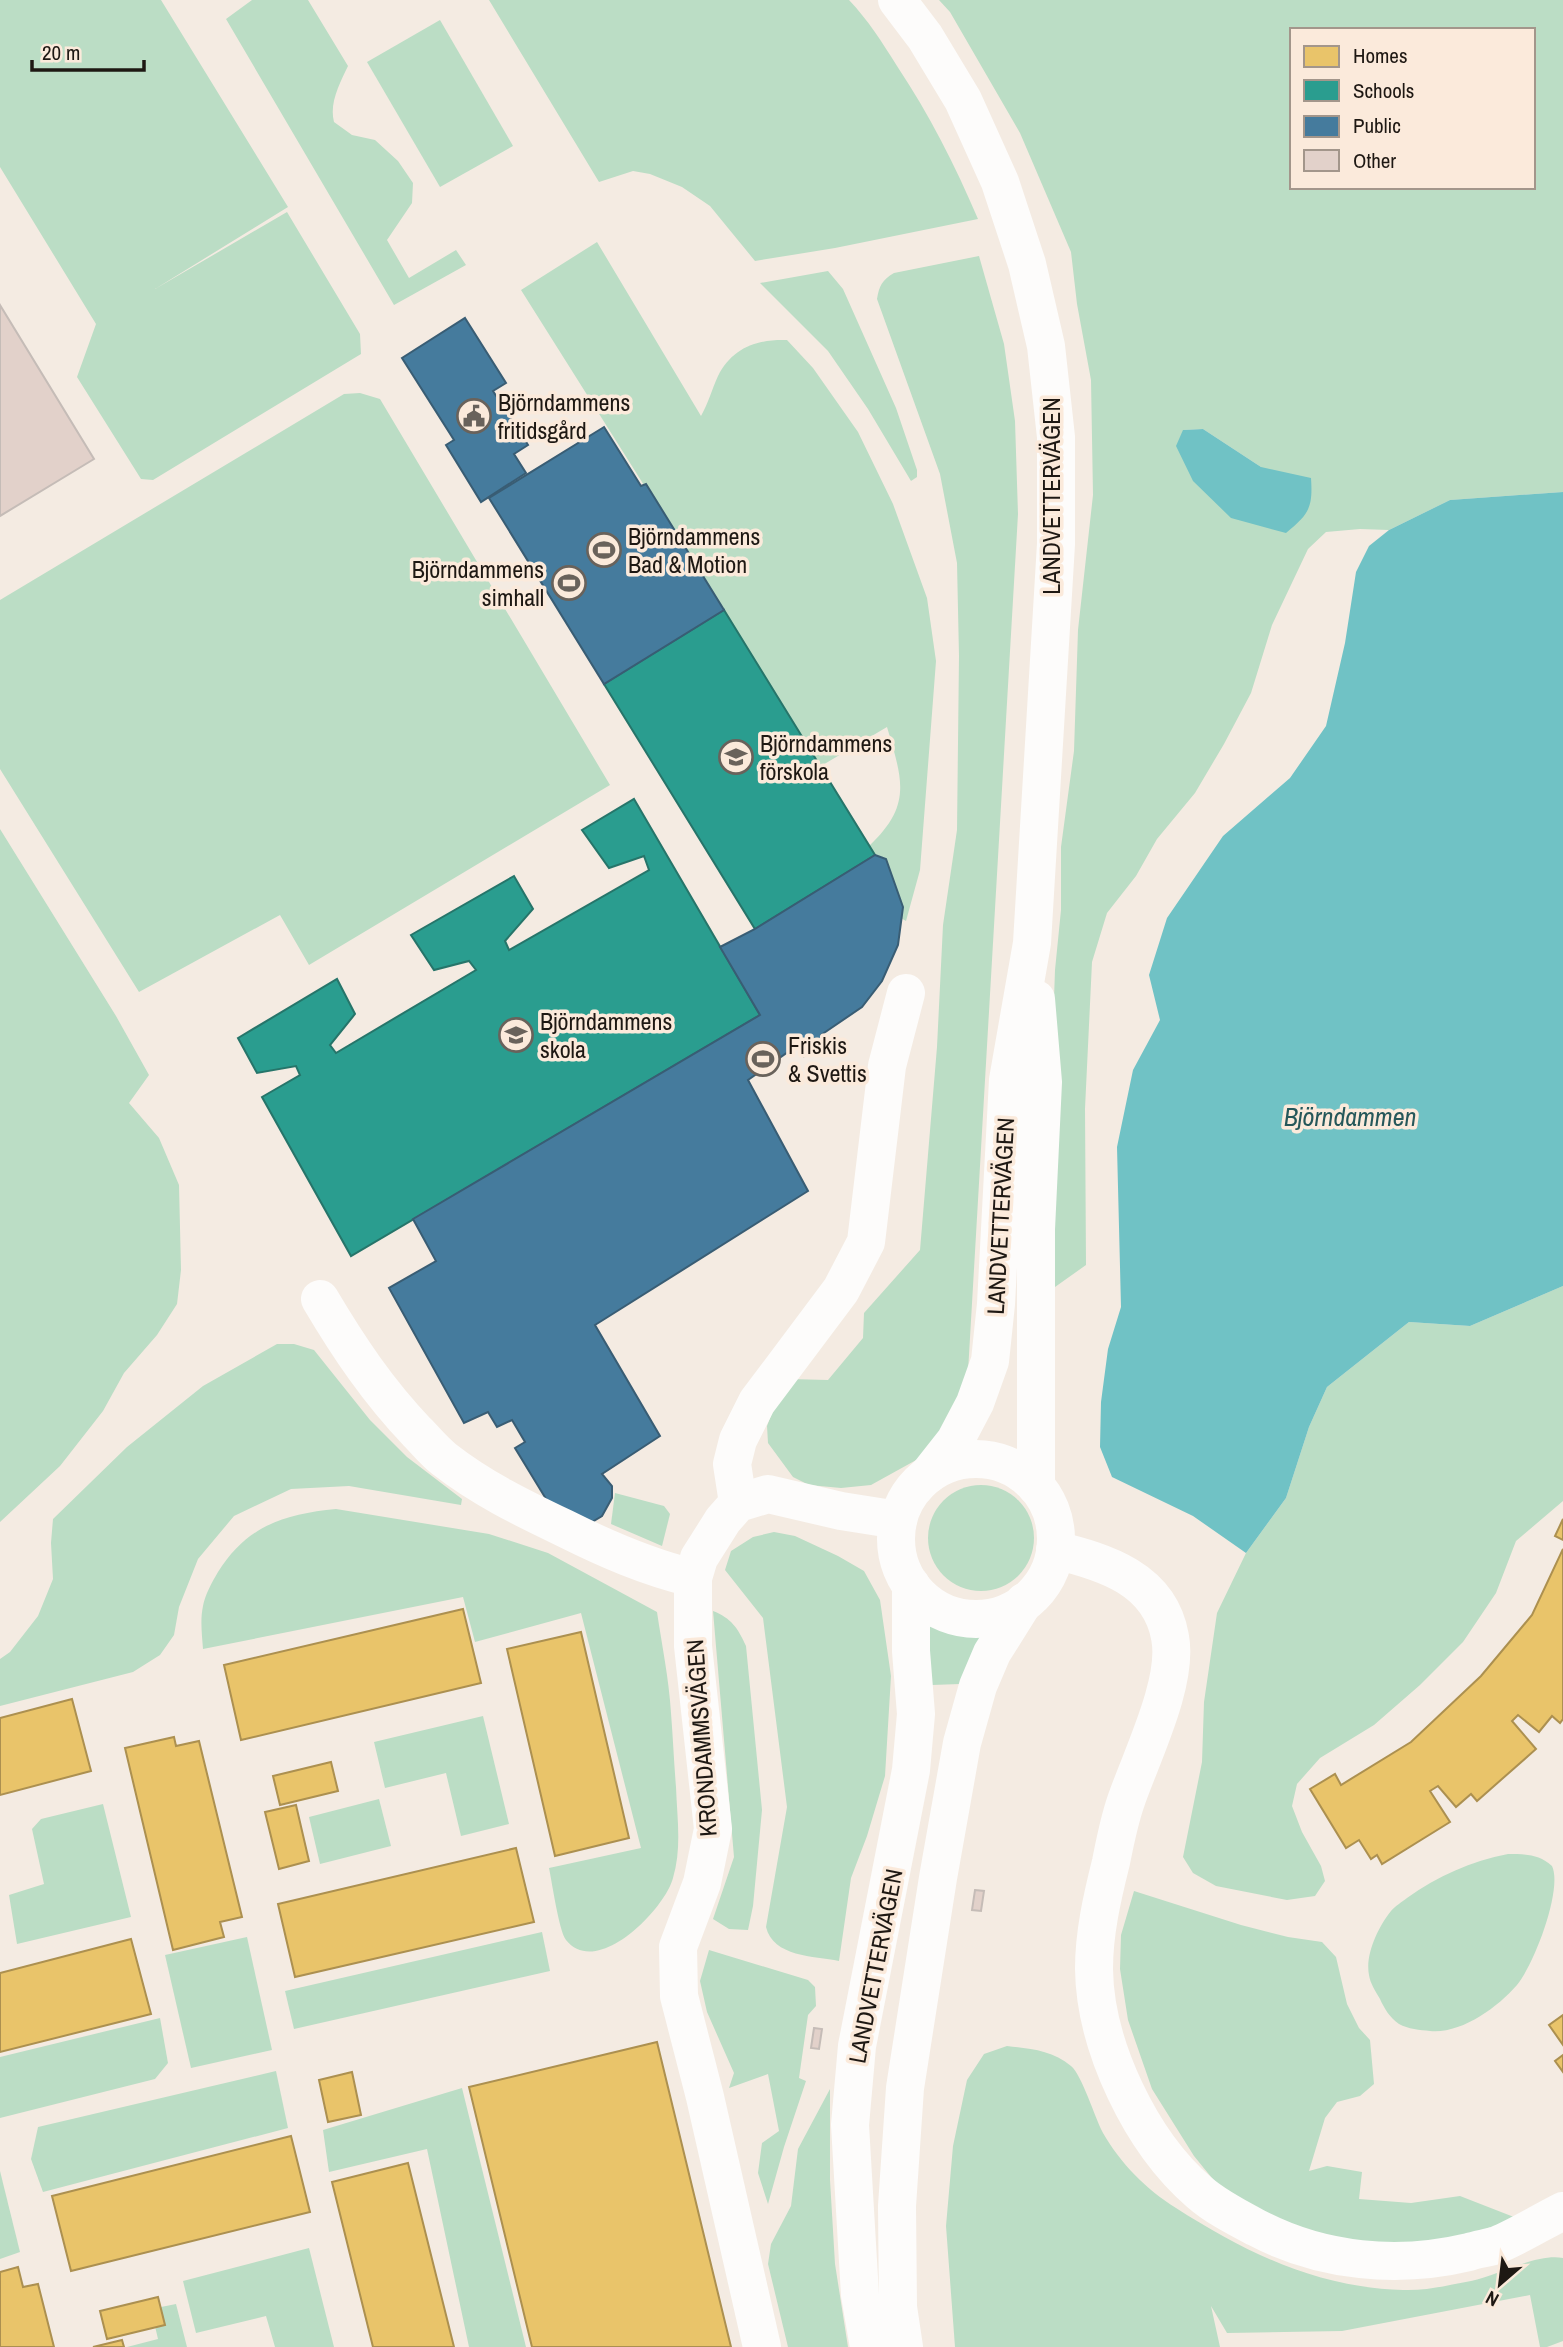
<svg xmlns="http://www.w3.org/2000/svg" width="1563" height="2347" font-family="'Archivo Narrow',sans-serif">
<rect width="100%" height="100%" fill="#f4ebe2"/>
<!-- green -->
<g fill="#bbddc5" fill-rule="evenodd">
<polygon points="0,0 161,0 288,207 155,289 287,212 360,334 361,354 153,480 141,479 77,377 96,324 0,167"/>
<path d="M252,0H308L348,66C340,83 329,103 334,122L352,135L375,140L398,161L413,183L412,203L387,240L409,278L456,250L466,265L394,305L226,19Z"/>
<path d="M489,0H849C868,20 882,42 897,66C929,114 955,165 978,219L835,248L755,261L710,206L682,187L650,174L633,171L599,182Z"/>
<path d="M939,0H1563V492L1450,500L1389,530L1360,529L1326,532L1308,549L1272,625L1251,693L1224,744L1195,793L1157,839L1136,876L1107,913L1092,962L1085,1109L1086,1265L1055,1287L1044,1288L1055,970L1061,910V847L1074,751L1078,630L1093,495L1091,380L1077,304L1071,252L1020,133L950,12ZM1292,30H1533V187H1292ZM1203,429L1261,467L1183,430Z"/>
<polygon points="440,20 513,146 440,187 367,62"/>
<path d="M597,242L701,416C708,404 712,389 718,376C732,348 757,339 787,340L813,368L858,432L893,504L927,598L936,661L920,870L906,921L894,914L869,846C913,805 902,779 887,727L821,766L521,290Z"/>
<path d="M979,256L1004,344L1015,421L1018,514L968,1372L944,1430L918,1459L871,1485L841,1488L809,1485L793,1477L768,1443L767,1426L773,1410L789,1379L828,1380L863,1338L864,1313L920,1250L937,1047L943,925L957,830L959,656L957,563L940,474L877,299C879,286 882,280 894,273Z"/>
<polygon points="828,271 843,289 896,408 917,470 917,477 911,481 868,409 828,351 760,283"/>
<polygon points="360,393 380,399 610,785 309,965 280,915 139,992 0,769 0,600 344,394"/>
<polygon points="0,829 116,1016 149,1075 129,1103 159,1138 179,1185 181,1270 177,1304 157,1335 124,1373 103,1411 60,1466 0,1522"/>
<polygon points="1563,1286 1563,1501 1516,1541 1496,1593 1463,1642 1420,1685 1374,1725 1320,1758 1297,1784 1292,1806 1302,1832 1321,1866 1325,1881 1315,1896 1287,1900 1216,1886 1193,1873 1183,1857 1202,1762 1204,1702 1217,1613 1246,1553 1286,1498 1309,1427 1327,1387 1409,1322 1470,1326"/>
<polygon points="277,1344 294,1344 314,1350 370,1420 407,1457 462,1499 461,1505 349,1486 291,1489 234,1516 198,1559 179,1607 174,1635 160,1655 133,1672 0,1706 0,1659 10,1652 38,1616 53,1579 51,1543 53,1519 127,1447 203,1386"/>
<circle cx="981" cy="1538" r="53"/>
<polygon points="615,1493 664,1506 670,1514 662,1546 611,1524"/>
<path d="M336,1509L489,1534L548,1553L657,1612C662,1646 669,1679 671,1713C673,1738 674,1763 676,1787C677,1817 682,1848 673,1878C665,1909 597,1979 566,1940C559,1931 552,1882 549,1868L641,1848L581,1613L475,1642L463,1597L203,1649C202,1635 200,1620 203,1606C205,1595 212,1582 218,1572C247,1526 284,1514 336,1509Z"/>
<path d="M774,1532L795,1536L838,1556L864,1571L880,1600L891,1676L885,1776L867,1836L851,1878L839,1961C814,1956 773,1957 766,1927L787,1807L763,1618L725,1570L731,1551L753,1537Z"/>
<path d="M713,1611C731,1618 738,1628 746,1646L762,1810L753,1906L748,1930L729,1929L713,1919L734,1857Z"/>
<polygon points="927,1626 982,1636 960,1684 932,1685"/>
<polygon points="483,1716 509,1824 461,1836 446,1773 385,1788 374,1742"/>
<polygon points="379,1799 391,1846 320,1864 309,1817"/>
<polygon points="103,1804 131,1917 17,1944 9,1895 44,1884 32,1829 41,1819"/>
<path d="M1508,1854C1525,1854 1539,1854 1552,1866C1563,1889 1534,1965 1517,1985C1497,2008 1461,2034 1430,2031C1420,2030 1408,2029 1399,2024C1390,2018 1384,2008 1380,1999C1376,1992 1370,1983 1369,1975C1365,1955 1378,1927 1391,1911C1395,1906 1402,1902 1407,1898C1438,1876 1471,1861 1508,1854Z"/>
<polygon points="1134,1891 1241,1925 1288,1937 1322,1942 1336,1957 1347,2004 1359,2028 1370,2040 1374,2084 1360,2096 1337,2102 1325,2118 1309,2171 1327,2166 1362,2172 1359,2199 1411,2203 1460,2196 1519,2219 1408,2252 1297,2233 1216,2183 1194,2156 1152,2089 1128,2020 1120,1969 1121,1935"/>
<polygon points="542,1932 550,1971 294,2029 285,1991"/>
<polygon points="247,1937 272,2050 191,2068 165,1955"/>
<polygon points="709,1950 808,1980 815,1987 816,2006 808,2015 799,2078 806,2081 784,2147 768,2204 758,2173 762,2143 779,2131 768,2074 729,2088 734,2073 707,2012 700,1981"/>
<polygon points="160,2018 168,2063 155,2079 0,2118 0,2057"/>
<path d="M1007,2046C1030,2049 1052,2050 1071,2066C1082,2075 1095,2118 1103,2133C1120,2163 1147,2190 1176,2208C1246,2253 1319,2288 1403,2290C1426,2291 1449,2285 1471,2281C1499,2275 1537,2253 1563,2258V2341L1547,2347H1540L1530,2295L1342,2331L1227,2333L1211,2306L1220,2347H955L946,2226L953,2146L967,2080L984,2054Z"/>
<polygon points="276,2071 288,2128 43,2192 31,2159 38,2127"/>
<polygon points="462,2088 526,2347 469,2347 427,2149 329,2172 323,2130"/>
<polygon points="830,2089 830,2180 835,2264 848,2347 788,2347 768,2264 771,2244 791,2206 798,2149"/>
<polygon points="0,2171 20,2252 0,2259"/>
<polygon points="309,2248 334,2347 275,2347 266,2316 196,2333 183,2281"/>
<polygon points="176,2304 187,2347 127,2347 158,2339 151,2309"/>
</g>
<!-- water -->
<g fill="#70c2c5">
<path d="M1203,429L1261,467L1311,478C1313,508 1309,514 1286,533L1231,518L1193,481L1176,446L1183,430Z"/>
<polygon points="1563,492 1563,1286 1470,1326 1409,1322 1327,1387 1309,1427 1286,1498 1246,1553 1193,1516 1112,1477 1100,1447 1101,1402 1108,1349 1121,1307 1117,1147 1133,1070 1160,1020 1149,975 1167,918 1223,836 1290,778 1326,726 1345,643 1356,572 1369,546 1389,530 1450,500"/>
</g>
<!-- homes -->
<g fill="#e9c46a" stroke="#ac9050" stroke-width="2">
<polygon points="1563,1519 1563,1540 1555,1536"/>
<polygon points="1563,1549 1563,1719 1560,1723 1552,1716 1539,1732 1518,1715 1512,1721 1536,1749 1477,1801 1471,1794 1456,1807 1438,1786 1430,1791 1450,1822 1382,1864 1377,1855 1371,1859 1359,1840 1346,1848 1310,1789 1335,1774 1341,1785 1411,1742 1481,1676 1532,1615"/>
<polygon points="463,1609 481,1683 241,1740 224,1665"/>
<polygon points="581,1632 629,1838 555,1856 507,1649"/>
<polygon points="72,1699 91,1771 0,1795 0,1718"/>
<polygon points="174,1737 176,1746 199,1741 242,1917 220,1922 224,1937 173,1950 125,1748"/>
<polygon points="331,1762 338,1791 280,1805 273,1776"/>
<polygon points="296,1805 309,1861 279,1869 265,1812"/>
<polygon points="516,1848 534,1922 295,1977 278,1904"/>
<polygon points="131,1939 151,2014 0,2052 0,1973"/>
<polygon points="1563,2015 1563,2045 1549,2025"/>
<polygon points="657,2042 731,2347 532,2347 469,2087"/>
<polygon points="1563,2055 1563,2072 1555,2061"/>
<polygon points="352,2072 361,2115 328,2122 319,2080"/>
<polygon points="291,2136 310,2212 71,2271 52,2196"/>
<polygon points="408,2163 454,2347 373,2347 332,2182"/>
<polygon points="18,2267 23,2287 38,2284 54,2347 0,2347 0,2272"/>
<polygon points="158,2297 165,2325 107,2339 100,2311"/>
<polygon points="122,2340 124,2347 93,2347"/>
</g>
<!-- schools -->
<g fill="#2a9d8f" stroke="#26756a" stroke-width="2">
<polygon points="724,610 875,855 755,929 604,684"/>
<polygon points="634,799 760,1015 351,1256 262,1097 300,1075 296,1066 257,1073 238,1038 337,979 355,1014 330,1045 336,1053 476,970 469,961 434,970 411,935 514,876 533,909 505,941 509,950 649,870 644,856 609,868 582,830"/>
</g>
<!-- public -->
<g fill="#457b9d" stroke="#395d74" stroke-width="2">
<polygon points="465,318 506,383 493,391 528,445 514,454 526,473 481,502 446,445 454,440 402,358"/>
<polygon points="604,427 641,486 646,484 724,610 604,684 489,498"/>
<polygon points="875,855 886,859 903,907 898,945 882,981 862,1007 821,1035 826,1043 804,1056 798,1045 748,1080 808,1191 595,1325 660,1436 602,1474 612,1486 612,1498 602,1516 587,1525 557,1517 515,1448 525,1442 512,1420 497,1427 488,1412 464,1423 389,1288 436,1261 413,1219 760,1015 720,947 755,929"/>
</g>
<!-- building -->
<g fill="#e2d1ca" stroke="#c5bcb7" stroke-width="2">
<polygon points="0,305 94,459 0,516"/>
<polygon points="975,1890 984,1891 981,1911 972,1910"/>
<polygon points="814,2028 822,2029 819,2049 811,2048"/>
</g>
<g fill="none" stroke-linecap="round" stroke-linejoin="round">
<!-- minor -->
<g stroke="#fdfcfb" stroke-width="38">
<path d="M320,1299C349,1348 378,1391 417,1432C426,1441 434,1451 444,1459C481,1488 522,1508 564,1528C606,1549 647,1567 693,1578"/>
<polyline points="738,1503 732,1464 738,1440 757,1402 841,1290 866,1242 887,1066 906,993"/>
<path d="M1055,1550C1105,1562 1160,1579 1170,1637C1179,1682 1141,1757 1126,1801C1119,1821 1115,1842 1111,1862C1102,1898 1094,1933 1094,1969C1095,2046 1141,2142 1199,2192C1216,2207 1238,2218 1257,2228C1322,2262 1398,2269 1469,2252C1478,2249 1488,2248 1497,2245C1519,2236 1541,2222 1563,2211"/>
<polyline points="762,2347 705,2097 679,1996 678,1947 702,1883 713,1829 693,1646 693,1578 699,1558 723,1520 738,1503 768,1494 841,1511 898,1520"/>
</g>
<!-- tertiary -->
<g stroke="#fdfcfb" stroke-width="38">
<polyline points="897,0 925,37 963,100 1000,182 1027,264 1046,346 1056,437 1056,544 1032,943 1008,1080 996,1304 990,1361 975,1403 955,1441 929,1474"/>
<circle cx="976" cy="1539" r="80"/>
<polyline points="1036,1486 1036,1229 1043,1082 1036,999"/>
<polyline points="869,2347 860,2295 850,2125 857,2046 911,1770 916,1714 911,1651 911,1585"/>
<polyline points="904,2347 898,2307 897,2206 905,2088 938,1878 962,1743 978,1686 992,1653 1024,1602"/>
</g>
</g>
<!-- icons -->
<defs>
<g id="civic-ring" transform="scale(1.75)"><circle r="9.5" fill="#fbeadb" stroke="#69625b" stroke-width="1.5"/><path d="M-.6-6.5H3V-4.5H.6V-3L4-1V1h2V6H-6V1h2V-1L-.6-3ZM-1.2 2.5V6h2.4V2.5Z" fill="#69625b"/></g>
<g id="stadium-ring" transform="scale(1.75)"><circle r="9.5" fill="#fbeadb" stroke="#69625b" stroke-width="1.5"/><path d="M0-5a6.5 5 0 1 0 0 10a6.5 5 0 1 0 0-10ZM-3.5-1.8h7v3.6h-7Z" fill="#69625b"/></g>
<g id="school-ring" transform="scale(1.75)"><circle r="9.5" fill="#fbeadb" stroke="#69625b" stroke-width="1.5"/><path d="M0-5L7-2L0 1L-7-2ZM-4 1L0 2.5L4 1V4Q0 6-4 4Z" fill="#69625b"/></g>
</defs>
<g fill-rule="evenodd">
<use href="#civic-ring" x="474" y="416"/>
<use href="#stadium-ring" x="604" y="550"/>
<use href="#stadium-ring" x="569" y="583"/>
<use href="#school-ring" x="736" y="757"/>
<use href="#school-ring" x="516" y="1035"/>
<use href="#stadium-ring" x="763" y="1059"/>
</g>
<g text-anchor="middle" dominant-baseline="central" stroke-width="7" stroke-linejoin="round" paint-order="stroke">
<!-- poi labels -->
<g font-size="24" fill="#1e1813" stroke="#fbeadb" text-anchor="start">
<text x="498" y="402">Björndammens<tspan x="498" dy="28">fritidsgård</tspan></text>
<text x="628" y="536">Björndammens<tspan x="628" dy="28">Bad &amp; Motion</tspan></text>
<text x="544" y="569" text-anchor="end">Björndammens<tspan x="544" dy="28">simhall</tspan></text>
<text x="760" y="743">Björndammens<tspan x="760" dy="28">förskola</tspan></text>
<text x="540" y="1021">Björndammens<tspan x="540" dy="28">skola</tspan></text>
<text x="788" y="1045">Friskis<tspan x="788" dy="28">&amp; Svettis</tspan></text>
</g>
<!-- street labels -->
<g font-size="24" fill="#1e1813" stroke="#fbeadb">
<text transform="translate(1051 496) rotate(-90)">LANDVETTERVÄGEN</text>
<text transform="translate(1000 1216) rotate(-87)">LANDVETTERVÄGEN</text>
<text transform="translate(701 1738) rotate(-94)">KRONDAMMSVÄGEN</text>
<text transform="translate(875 1966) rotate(-79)">LANDVETTERVÄGEN</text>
</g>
<!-- water labels -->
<g font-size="26" font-style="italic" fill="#25575a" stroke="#fbeadb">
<text x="1350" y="1116">Björndammen</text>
</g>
</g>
<!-- legend -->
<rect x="1290" y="28" width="245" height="161" fill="#fbeadb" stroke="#a3968b" stroke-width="2"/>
<rect x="1304" y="46" width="35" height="21" fill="#e9c46a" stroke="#a3968b" stroke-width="2"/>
<text x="1353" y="63" font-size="21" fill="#1e1813">Homes</text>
<rect x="1304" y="80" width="35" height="21" fill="#2a9d8f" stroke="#a3968b" stroke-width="2"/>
<text x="1353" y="98" font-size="21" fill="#1e1813">Schools</text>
<rect x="1304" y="116" width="35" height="21" fill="#457b9d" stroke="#a3968b" stroke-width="2"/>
<text x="1353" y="133" font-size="21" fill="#1e1813">Public</text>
<rect x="1304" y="150" width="35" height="21" fill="#e2d1ca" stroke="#a3968b" stroke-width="2"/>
<text x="1353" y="168" font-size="21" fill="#1e1813">Other</text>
<!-- north arrow -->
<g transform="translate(1500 2284) rotate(208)" stroke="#fbeadb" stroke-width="5" paint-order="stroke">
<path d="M0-5L12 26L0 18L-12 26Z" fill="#1e1813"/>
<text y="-10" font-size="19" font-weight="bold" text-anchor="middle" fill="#1e1813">N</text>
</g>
<!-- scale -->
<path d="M32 60v10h112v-10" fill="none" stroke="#1e1813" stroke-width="3.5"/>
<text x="42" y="60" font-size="21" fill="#1e1813" stroke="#fbeadb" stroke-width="5" paint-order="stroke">20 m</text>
</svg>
